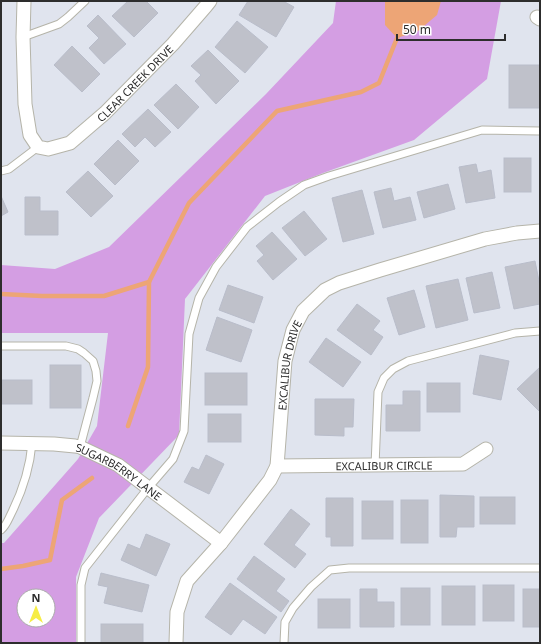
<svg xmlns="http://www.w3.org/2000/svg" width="541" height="644" font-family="'Noto Sans',sans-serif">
<rect width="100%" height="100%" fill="#e0e4ee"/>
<!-- green -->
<path fill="#d49ee3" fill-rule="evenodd" d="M336,1H501L487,79L414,140L323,173L265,196L185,299L179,435L99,518L76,577V643H1V543H4L78,459L97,426L108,333H1V265L55,269L109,247L266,94L333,23ZM24,596H48V620H24Z"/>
<!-- water -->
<polygon fill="#eda576" points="385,1 441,1 437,15 418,31 397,38 385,25"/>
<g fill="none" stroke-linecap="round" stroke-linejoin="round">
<!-- stream -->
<g stroke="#eda576" stroke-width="4.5">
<polyline points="1,294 42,296 104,296 149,282"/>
<polyline points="128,426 148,367 149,282 189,203 277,111 361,92 379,83 399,33"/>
<polyline points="1,569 23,566 50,560 62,500 92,478"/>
</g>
</g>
<!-- building -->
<g fill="#bfc1ca" stroke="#b9bdca">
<polygon points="128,1 146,1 158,13 134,37 112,16"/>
<polygon points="248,1 283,1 294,7 276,37 239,15"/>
<polygon points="98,15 126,44 104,64 89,48 99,38 87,26"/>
<polygon points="237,21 268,47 245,73 215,47"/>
<polygon points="72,46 100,74 82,92 54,65"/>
<polygon points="208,50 239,81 216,104 195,81 201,75 191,66"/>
<rect x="509" y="65" width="31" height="43"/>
<polygon points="176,84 199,107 178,129 154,105"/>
<polygon points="148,109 171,132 155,147 145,137 135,147 122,134"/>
<polygon points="118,140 139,161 115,185 94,164"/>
<rect x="504" y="158" width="27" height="34"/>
<polygon points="476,164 478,173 491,170 495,198 466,203 459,167"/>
<polygon points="88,171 113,196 91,217 66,192"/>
<polygon points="448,184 455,209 424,218 417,192"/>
<polygon points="391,188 394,201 410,197 416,220 383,228 374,192"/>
<polygon points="362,190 374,234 343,242 332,198"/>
<polygon points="1,196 8,212 1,216"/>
<polygon points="25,197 40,197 40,211 58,211 58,235 25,235"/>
<polygon points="304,211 327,239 305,256 282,228"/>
<polygon points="272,232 297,259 273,280 257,261 264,255 256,246"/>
<polygon points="535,261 540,286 540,304 514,309 505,267"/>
<polygon points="492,272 500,308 474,313 466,278"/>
<polygon points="458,279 468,320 436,328 426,286"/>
<polygon points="228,285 263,297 254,323 219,310"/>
<polygon points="414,290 425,327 399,335 387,298"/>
<polygon points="357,304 380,321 373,330 383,337 371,355 337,330"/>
<polygon points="217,317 252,330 241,362 206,350"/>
<polygon points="326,338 361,362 343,387 309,362"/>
<polygon points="480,355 509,361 501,400 473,394"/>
<rect x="50" y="365" width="31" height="43"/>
<polygon points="540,367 540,412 517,389"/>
<rect x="205" y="373" width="42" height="32"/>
<rect x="2" y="380" width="30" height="24"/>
<rect x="427" y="383" width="33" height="29"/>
<polygon points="403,391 420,391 420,431 386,431 386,405 403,405"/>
<polygon points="315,399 354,399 353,427 344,427 344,436 315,435"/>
<rect x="208" y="414" width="33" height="28"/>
<polygon points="206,455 224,464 209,494 184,482 192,467 199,470"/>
<polygon points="440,495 474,496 474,527 457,527 456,537 440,537"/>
<rect x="480" y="497" width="35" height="27"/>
<polygon points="326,498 353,498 353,546 331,546 331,537 326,537"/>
<rect x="401" y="500" width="27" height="43"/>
<rect x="362" y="501" width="31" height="38"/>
<polygon points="291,509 310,524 294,545 306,554 295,568 264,544"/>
<polygon points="146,534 170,544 156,576 121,560 128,544 140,549"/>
<polygon points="254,556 285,579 276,591 289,601 281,612 237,579"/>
<polygon points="101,573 149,585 142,612 104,603 108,587 98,585"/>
<polygon points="230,583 277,617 265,634 243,619 231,635 205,617"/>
<rect x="483" y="585" width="31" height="36"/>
<rect x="442" y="586" width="33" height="39"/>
<rect x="401" y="588" width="29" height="37"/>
<polygon points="360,589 377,589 377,602 394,602 394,627 360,627"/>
<rect x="523" y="589" width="17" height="38"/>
<rect x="318" y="599" width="32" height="29"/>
<rect x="101" y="624" width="42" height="19"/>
</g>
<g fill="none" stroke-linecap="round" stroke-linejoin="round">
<!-- lane casing -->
<g stroke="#b5b4a9" stroke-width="9">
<g id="lane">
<polyline points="23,37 59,24 68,17 85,1"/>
<polyline points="1,171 9,169 38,147"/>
<polyline points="1,346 66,346 78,349 84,353 93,361 96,371 97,381 93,398 80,447"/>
<polyline points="375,466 378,392 384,378 393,369 408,361 515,333 540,331"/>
<path d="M1,530C6,526 8,520 11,514C22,492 30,468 32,443"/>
<polyline points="81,643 81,585 85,568 148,488 173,459 184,431 189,334 199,298 216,267 247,227 279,202 304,185 329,176 482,130 540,131"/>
<polyline points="284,643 285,622 293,608 311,587 330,570 349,568 540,568"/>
</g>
</g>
<!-- street casing -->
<g stroke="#b5b4a9" stroke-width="15">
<g id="street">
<path id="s1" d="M24,1L23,37L25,104L30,135L38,147L48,149L70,143L105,113L173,44L206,6L210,1"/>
<polyline points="537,17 540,19"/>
<path id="s2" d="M1,443L54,444L75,446L80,447L118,465L221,543"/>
<path id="s3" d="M277,466L463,464L486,449"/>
<path id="s4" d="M176,643L177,612L187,581L221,543L270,480L277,466L285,361L293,330L303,311L325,290L339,283L380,270L485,239L517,233L540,231"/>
</g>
</g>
<!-- lane -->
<use href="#lane" stroke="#fff" stroke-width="7"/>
<!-- street -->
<use href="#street" stroke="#fff" stroke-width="13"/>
</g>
<g text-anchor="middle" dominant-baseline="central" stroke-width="4" stroke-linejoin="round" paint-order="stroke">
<!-- street labels -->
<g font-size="11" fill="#2d2d2d" stroke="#fff">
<text stroke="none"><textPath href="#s1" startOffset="270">CLEAR CREEK DRIVE</textPath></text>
<text stroke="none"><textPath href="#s4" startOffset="312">EXCALIBUR DRIVE</textPath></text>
<text stroke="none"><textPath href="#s3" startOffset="107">EXCALIBUR CIRCLE</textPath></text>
<text stroke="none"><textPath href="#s2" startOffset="125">SUGARBERRY LANE</textPath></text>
</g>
</g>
<!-- border -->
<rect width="541" height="644" fill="none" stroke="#2d2d2d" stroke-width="4"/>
<!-- north arrow -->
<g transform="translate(36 608)"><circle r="19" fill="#ffffff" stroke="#ababab"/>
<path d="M0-3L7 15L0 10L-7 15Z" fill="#f6ed45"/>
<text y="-6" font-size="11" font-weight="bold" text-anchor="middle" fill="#2d2d2d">N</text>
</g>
<!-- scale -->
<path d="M397 34v6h108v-6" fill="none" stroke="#2d2d2d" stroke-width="2"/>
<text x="403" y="34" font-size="12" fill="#2d2d2d" stroke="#ffffff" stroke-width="3" paint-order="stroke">50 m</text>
</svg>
